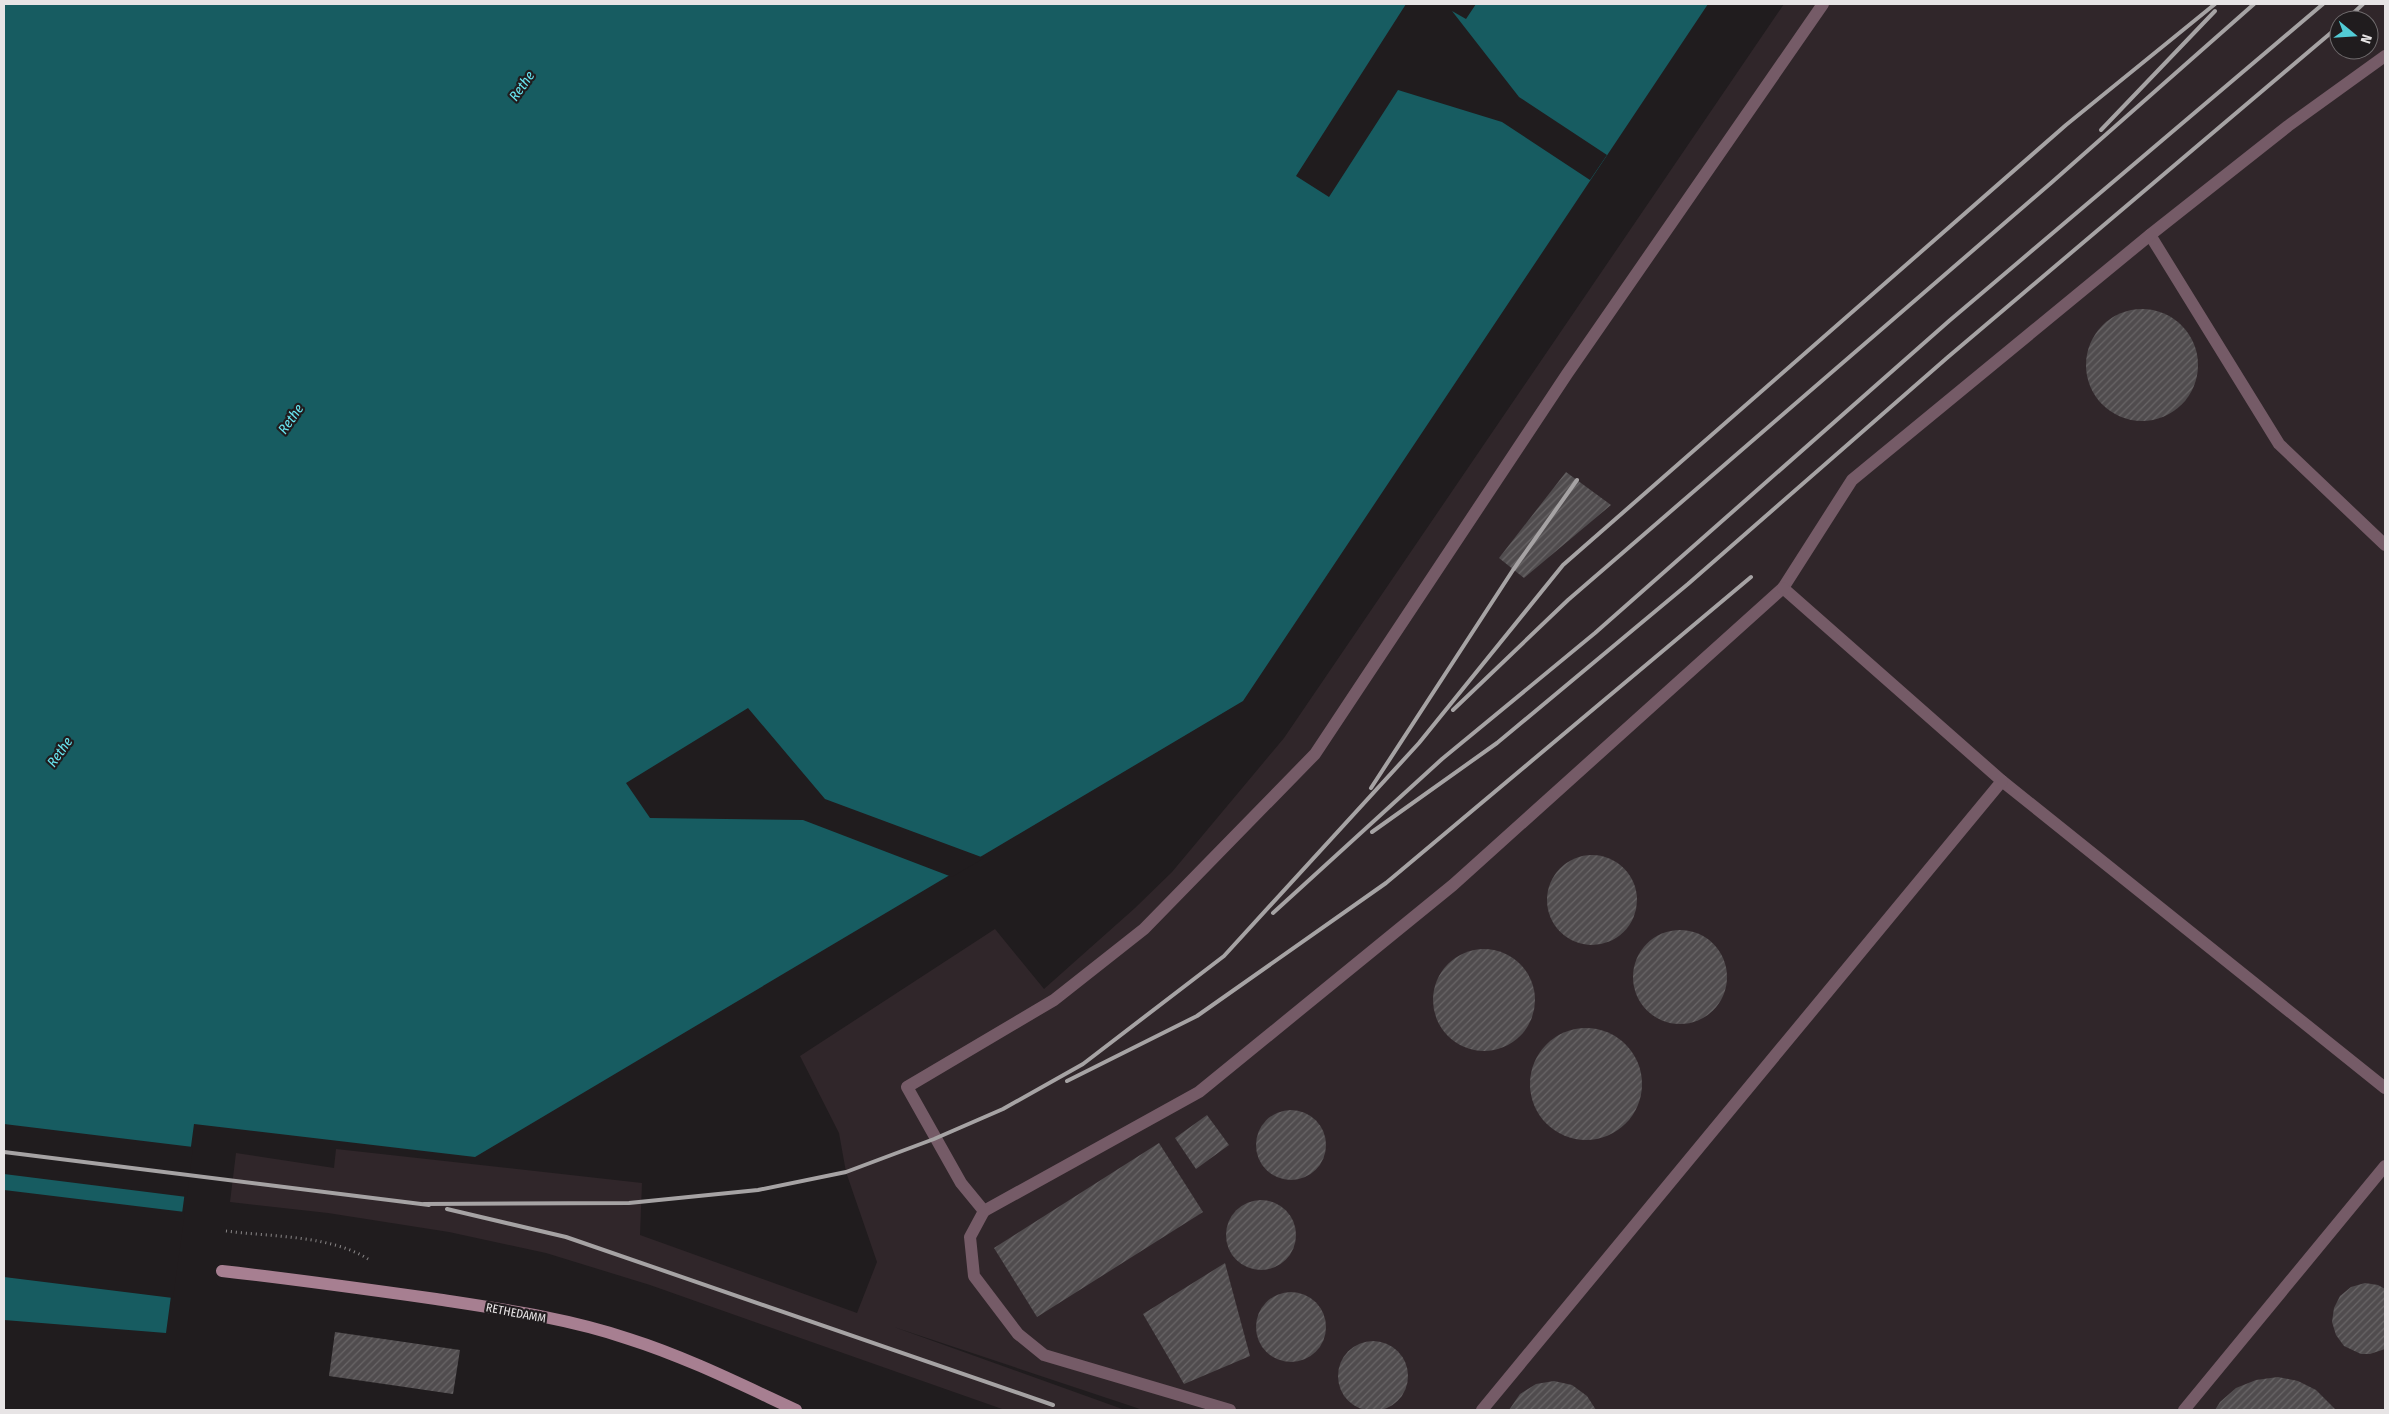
<svg xmlns="http://www.w3.org/2000/svg" width="2389" height="1414" font-family="'Fira Sans Condensed',sans-serif">
<defs>
<pattern id="building-hatch" width="6" height="6" patternUnits="userSpaceOnUse" patternTransform="scale(1.25)"><rect width="6" height="6" fill="#504c4e"/><path d="M-1 1l2-2M0 6l6-6M5 7l2-2" fill="none" stroke="#696667"/></pattern>
</defs>
<rect width="100%" height="100%" fill="#201c1e"/>
<!-- built -->
<path fill="#30262a" fill-rule="evenodd" d="M1784,4H2385V1410H1143L894,1327L1125,1410H1005L650,1285L546,1253L449,1232L328,1213L230,1202L236,1153L334,1168L336,1149L642,1183L640,1235L857,1313L877,1262L846,1172L839,1133L800,1056L995,929L1044,989L1135,908L1172,872L1284,738ZM2339,20H2369V50H2339Z"/>
<!-- water -->
<polygon fill="#175c61" points="4,4 1708,4 1243,701 475,1157 194,1124 166,1333 4,1320"/>
<!-- pier -->
<g fill="#201c1e">
<polygon points="1406,4 1476,4 1466,19 1452,11 1519,97 1607,155 1590,180 1502,122 1398,90 1329,197 1296,176"/>
<polygon points="748,708 825,799 984,858 952,877 803,820 650,818 626,783"/>
<polygon points="4,1124 193,1147 187,1197 4,1174"/>
<polygon points="4,1190 185,1212 173,1298 4,1277"/>
</g>
<!-- building -->
<g fill="url(#building-hatch)">
<circle cx="2142" cy="365" r="56"/>
<polygon points="1566,472 1611,505 1524,578 1499,558"/>
<circle cx="1592" cy="900" r="45"/>
<circle cx="1680" cy="977" r="47"/>
<circle cx="1484" cy="1000" r="51"/>
<circle cx="1586" cy="1084" r="56"/>
<circle cx="1291" cy="1145" r="35"/>
<polygon points="1207,1115 1229,1145 1196,1169 1175,1138"/>
<polygon points="1159,1143 1203,1212 1037,1317 994,1248"/>
<circle cx="1261" cy="1235" r="35"/>
<polygon points="1225,1263 1250,1356 1184,1384 1143,1314"/>
<polygon points="2365,1283 2378,1285 2385,1289 2385,1349 2370,1354 2361,1354 2344,1346 2336,1335 2332,1322 2334,1308 2340,1296 2351,1287"/>
<circle cx="1291" cy="1327" r="35"/>
<polygon points="335,1332 460,1350 453,1394 329,1376"/>
<circle cx="1373" cy="1376" r="35"/>
<polygon points="2278,1377 2298,1381 2316,1390 2336,1410 2215,1410 2220,1402 2236,1388 2256,1380"/>
<polygon points="1554,1381 1572,1385 1587,1396 1596,1410 1509,1410 1520,1394 1536,1384"/>
</g>
<g fill="none" stroke-linecap="round" stroke-linejoin="round">
<!-- path -->
<path stroke="#8b8889" stroke-width="3" stroke-dasharray="1 4" stroke-linecap="butt" d="M226,1231C271,1237 330,1235 368,1259"/>
<!-- service -->
<g stroke="#755b67" stroke-width="12">
<polyline points="2150,235 2279,444 2385,545"/>
<polyline points="2002,781 2385,1088"/>
<polyline points="984,1211 1199,1092 1453,885 1783,588 1852,480 2150,235 2288,126 2385,56"/>
<polyline points="1230,1410 1044,1355 1018,1334 974,1276 970,1237 984,1211 961,1183 907,1087 1054,1000 1144,929 1315,754 1567,374 1823,4"/>
<polyline points="1482,1410 2002,781 1783,588"/>
<polyline points="2184,1410 2385,1166"/>
</g>
<!-- secondary -->
<path stroke="#a77f91" stroke-width="12" d="M222,1271C293,1279 365,1289 436,1299C501,1309 567,1318 629,1339C686,1357 742,1385 796,1410"/>
<!-- rail -->
<g stroke="#a6a3a4" stroke-width="4">
<polyline points="2346,20 2363,4"/>
<polyline points="2101,130 2215,11"/>
<polyline points="1453,710 1568,600 2051,183 2254,4"/>
<polyline points="1371,788 1513,570 1577,480"/>
<polyline points="1372,832 1497,743 1688,584 1948,357 2339,26"/>
<polyline points="1273,913 1442,759 1595,633 1949,321 2323,4"/>
<polyline points="1067,1081 1197,1016 1386,883 1751,577"/>
<polyline points="4,1152 429,1205"/>
<polyline points="424,1204 629,1203 758,1190 846,1172 934,1139 1003,1109 1083,1064 1224,956 1419,743 1563,565 2066,125 2215,4"/>
<polyline points="447,1209 566,1237 1053,1405"/>
</g>
</g>
<g text-anchor="middle" dominant-baseline="central" stroke-width="4.5" stroke-linejoin="round" paint-order="stroke">
<!-- street labels -->
<g font-size="12" fill="#e7e4e5" stroke="#201c1e">
<text transform="translate(516 1313) rotate(11)">RETHEDAMM</text>
</g>
<!-- water labels -->
<g font-size="14" font-style="italic" fill="#69e7f2" stroke="#201c1e">
<text transform="translate(522 86) rotate(-55)">Rethe</text>
<text transform="translate(291 419) rotate(-55)">Rethe</text>
<text transform="translate(60 752) rotate(-55)">Rethe</text>
</g>
</g>
<!-- border -->
<rect width="2389" height="1414" fill="none" stroke="#e7e4e5" stroke-width="10"/>
<!-- north arrow -->
<g transform="translate(2354 35) rotate(108)"><circle r="24" fill="#201c1e" stroke="#706c6e"/>
<path d="M0-4L9 19L0 12L-9 19Z" fill="#52ccd6"/>
<text y="-8" font-size="14" font-weight="bold" text-anchor="middle" fill="#e7e4e5">N</text>
</g>
</svg>
